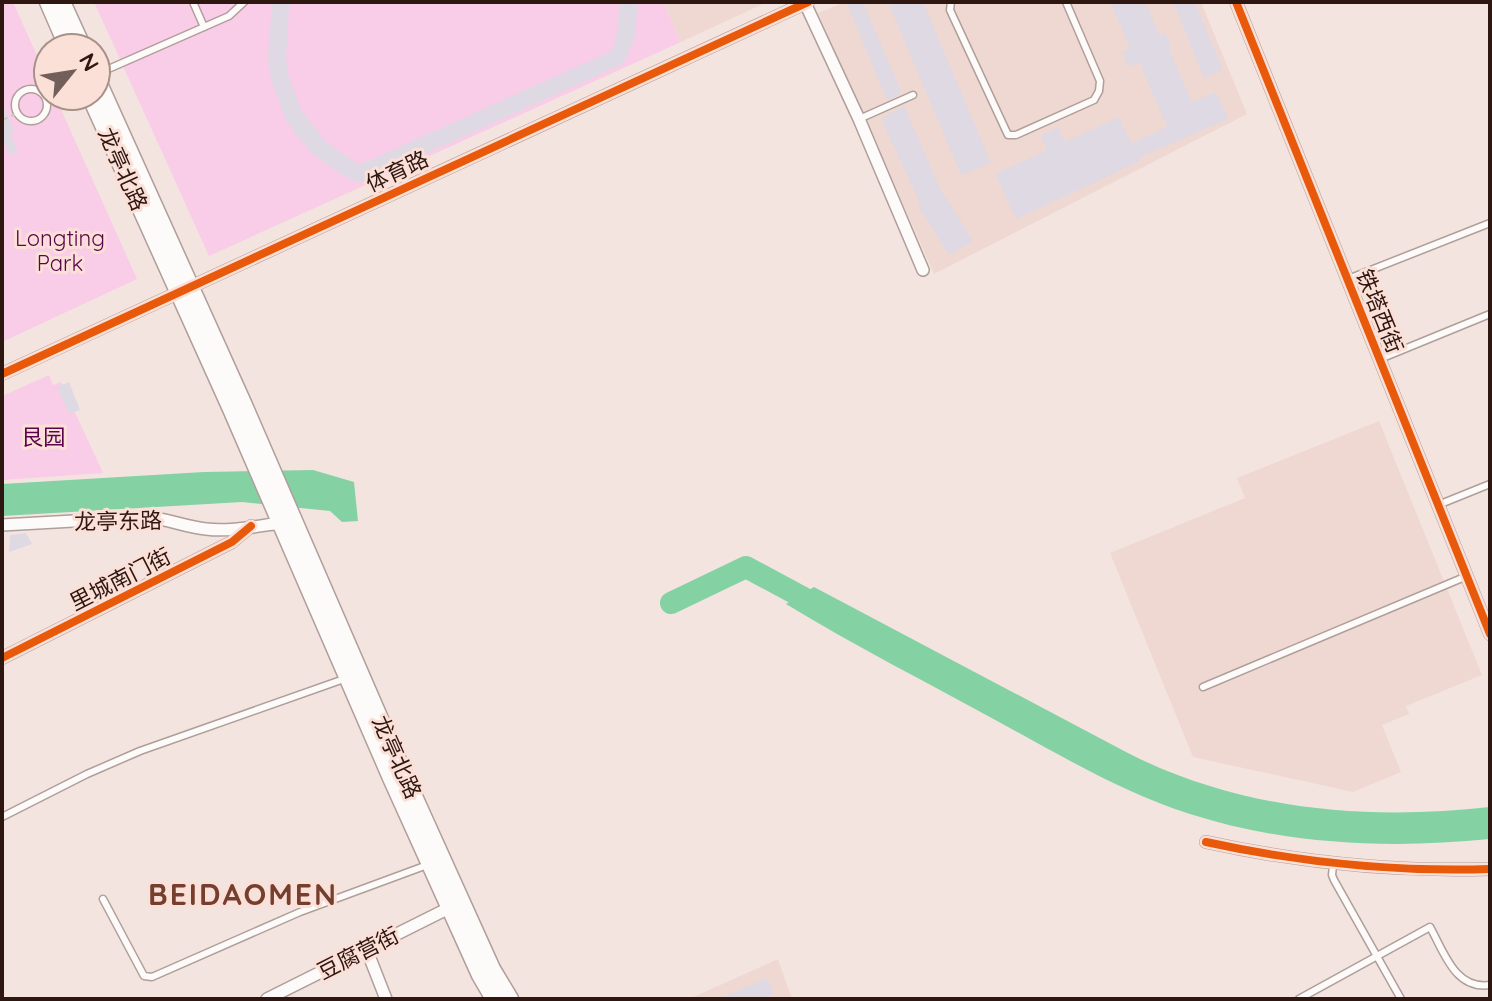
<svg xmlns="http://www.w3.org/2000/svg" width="1492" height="1001" font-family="Quicksand,'Noto Sans SC',sans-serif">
<rect width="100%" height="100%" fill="#f3e4e0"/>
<!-- built -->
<g fill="#f0d8d2">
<polygon points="663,2 767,2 681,42"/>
<polygon points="845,2 1201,2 1247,114 934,274 818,13"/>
<polygon points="1379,421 1482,675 1406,706 1409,714 1382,725 1401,772 1353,792 1193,757 1110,553 1245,498 1237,478"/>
<polygon points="778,959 792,999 689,999"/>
</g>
<!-- green -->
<g fill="#f9cde7">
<polygon points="2,2 13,2 48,80 48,96 55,96 137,279 2,342"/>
<polygon points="94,2 663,2 681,42 209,256"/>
<polygon points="49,375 53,385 61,382 103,473 2,480 2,396"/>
</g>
<!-- water -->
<g fill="#84d2a4">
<polygon points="313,470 354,482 358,521 342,522 330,511 242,502 2,516 2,484 204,472"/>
<path d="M814,587L1126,752C1238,810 1367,821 1490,807V839C1389,849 1287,845 1190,814C1123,793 1060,755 999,722C928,683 855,646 786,604Z"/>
</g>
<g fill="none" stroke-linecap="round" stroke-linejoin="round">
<!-- river -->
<polyline stroke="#84d2a4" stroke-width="22" points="671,603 746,567 824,609"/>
</g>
<!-- building -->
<g fill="#ded9e2">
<polygon points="272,2 292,2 289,9 286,55 288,75 301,109 325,141 359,165 603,55 612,50 614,45 618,27 619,2 637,2 637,13 634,41 623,64 379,175 358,183 336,171 313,154 297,136 285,117 271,79 268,57"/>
<polygon points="846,2 863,2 901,91 899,95 887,100"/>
<polygon points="888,2 923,2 991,163 961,175"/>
<polygon points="1110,2 1145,2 1160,36 1165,33 1172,48 1169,49 1192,102 1216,92 1228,119 1138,158 1140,161 1016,219 995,174 1047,150 1040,136 1058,127 1065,142 1119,117 1131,143 1167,127 1139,62 1128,67 1122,52 1130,48"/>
<polygon points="1173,2 1195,2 1223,70 1204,78"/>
<polygon points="2,104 15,131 10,133 18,151 10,155 2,138"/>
<polygon points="904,106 940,188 973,241 949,255 918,205 920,203 881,119"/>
<polygon points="69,382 80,410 69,414 57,387"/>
<polygon points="26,533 32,544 9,552 10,535"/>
<polygon points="767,978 774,994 763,999 718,999"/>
</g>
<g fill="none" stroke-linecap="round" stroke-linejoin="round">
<!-- lane casing -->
<g stroke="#b09e9a" stroke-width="9">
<g id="lane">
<polyline points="193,2 204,27"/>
<polyline points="951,2 950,10 1008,135 1016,135 1094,100 1099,91 1100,81 1066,2"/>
<polyline points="97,74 229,16 244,2"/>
<circle cx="31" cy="105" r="16"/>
<polyline points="859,119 913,95"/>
<polyline points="1348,279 1490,223"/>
<polyline points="1380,359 1490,314"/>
<polyline points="1438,505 1490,484"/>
<polyline points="1203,687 1467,576"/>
<polyline points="2,817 87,774 140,751 344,679"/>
<polyline points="1333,865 1332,875 1334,880 1401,999"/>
<polyline points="103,899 144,976 152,977 300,912 430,864"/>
<path d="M1299,999L1430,927C1444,952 1455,990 1490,985"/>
</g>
</g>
<!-- street casing -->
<g stroke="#b09e9a" stroke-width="14">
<g id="street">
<polyline points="1236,2 1490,634"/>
<polyline points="805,3 859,119 923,270"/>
<polyline points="2,374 808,2"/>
<path d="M2,525L145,517C166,518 185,527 206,529C230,532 257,526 281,523"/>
<polyline points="2,658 232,542 251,526"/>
<path d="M1206,842C1302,863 1392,872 1490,869"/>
<polyline points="366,948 386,999"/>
<polyline points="267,999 449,908"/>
</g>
</g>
<!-- secondary casing -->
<g stroke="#b09e9a" stroke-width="19">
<g id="secondary">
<polyline points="48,2 68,48"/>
<polyline points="62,2 83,48"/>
<polyline points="96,77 243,403 403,772 492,969 510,999"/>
<polyline points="90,96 231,409 391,778 480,975 494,999"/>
</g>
</g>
<!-- path -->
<g stroke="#cec6c4" stroke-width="2" stroke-dasharray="6 4" stroke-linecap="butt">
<polyline points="2,120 18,113"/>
<polyline points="2,221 2,224"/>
</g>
<!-- lane -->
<use href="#lane" stroke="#fdfbfa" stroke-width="6"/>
<!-- street -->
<use href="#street" stroke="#fdfbfa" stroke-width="11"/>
<!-- secondary -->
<use href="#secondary" stroke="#fdfbfa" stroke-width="16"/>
<!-- cycleway casing -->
<g stroke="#fbe0d8" stroke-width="13">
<g id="cycleway">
<polyline points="1236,2 1490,634"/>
<polyline points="2,374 808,2"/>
<polyline points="2,658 232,542 251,526"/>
<path d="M1206,842C1302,863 1392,872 1490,869"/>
</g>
</g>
<!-- cycleway -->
<use href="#cycleway" stroke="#e8590c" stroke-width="8"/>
</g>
<g text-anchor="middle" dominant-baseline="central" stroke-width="6" stroke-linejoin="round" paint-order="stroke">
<!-- street labels -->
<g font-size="22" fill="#2e1710" stroke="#fbe0d8">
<text transform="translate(123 169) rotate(66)">龙亭北路</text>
<text transform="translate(397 171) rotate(-25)">体育路</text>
<text transform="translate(1380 311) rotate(68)">铁塔西街</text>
<text transform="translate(118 521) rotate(-1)">龙亭东路</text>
<text transform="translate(120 579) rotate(-27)">里城南门街</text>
<text transform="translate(397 757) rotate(66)">龙亭北路</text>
<text transform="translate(358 953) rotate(-27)">豆腐营街</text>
</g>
<!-- park labels -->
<g font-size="22" fill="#5b044d" stroke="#fbe0d8">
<text x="60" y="238">Longting<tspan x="60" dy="25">Park</tspan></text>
<text x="43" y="437">艮园</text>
</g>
<!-- district labels -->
<g font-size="30" font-weight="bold" letter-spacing="2" fill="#753f30" stroke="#fbe0d8">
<text x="243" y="894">BEIDAOMEN</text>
</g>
</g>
<!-- border -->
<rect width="1492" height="1001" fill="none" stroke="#2e1710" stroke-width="8"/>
<!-- north arrow -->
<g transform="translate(72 72) rotate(60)"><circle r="38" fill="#fbe0d8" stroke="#a99088" stroke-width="2"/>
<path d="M0-6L14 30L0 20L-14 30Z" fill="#735f59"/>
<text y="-12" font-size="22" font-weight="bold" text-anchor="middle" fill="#2e1710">N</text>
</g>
</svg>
